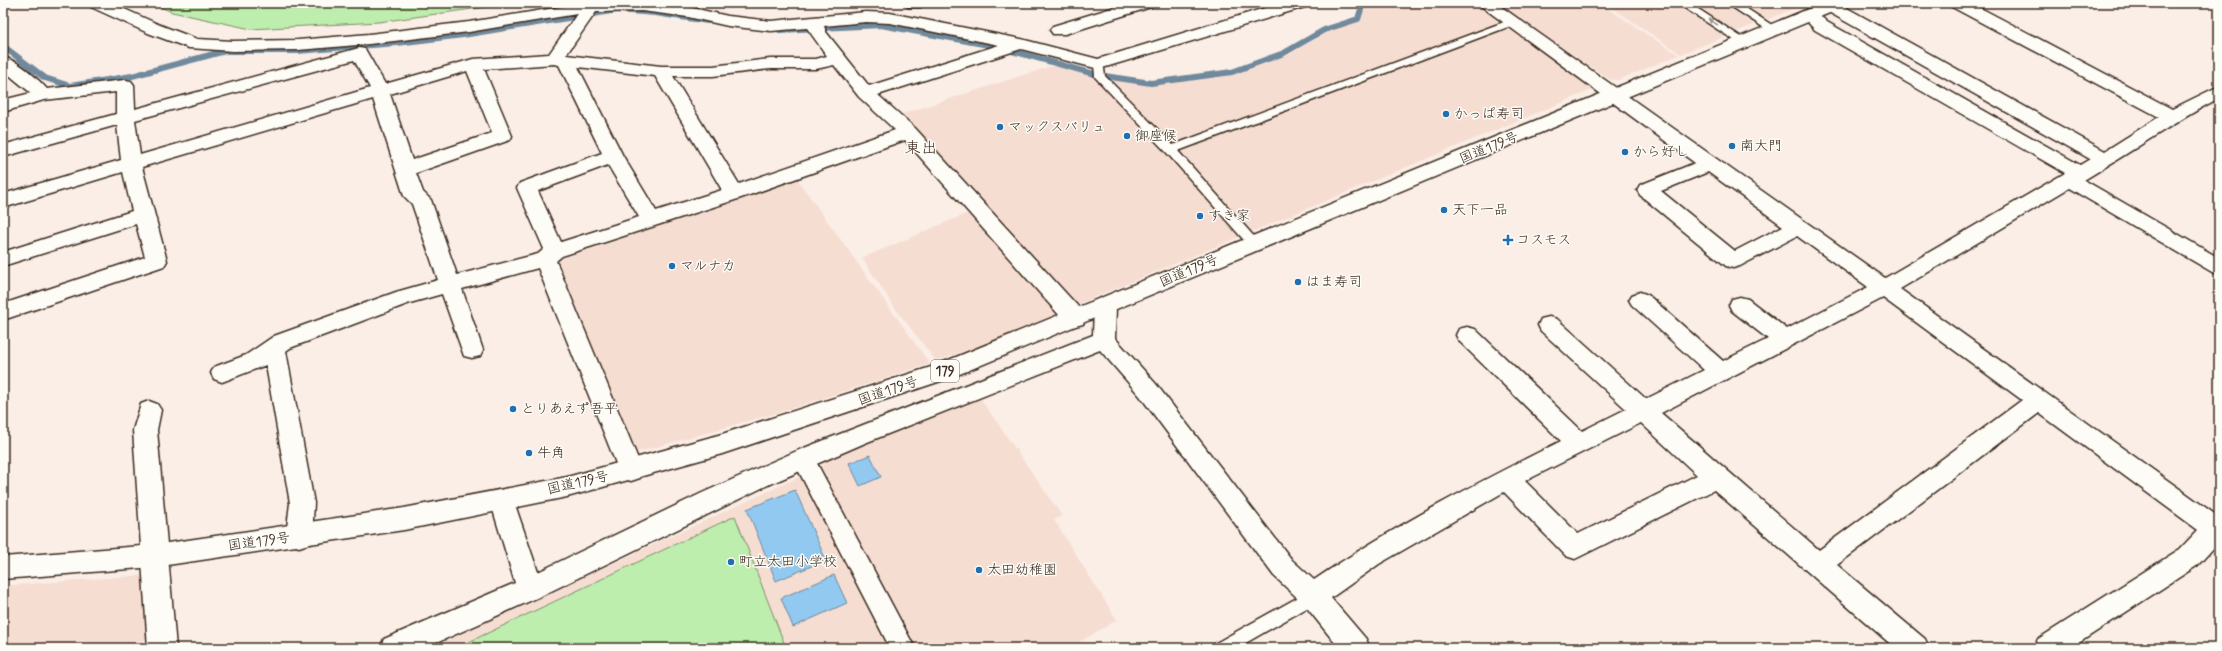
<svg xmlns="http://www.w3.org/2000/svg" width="2222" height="651" font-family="Mynerve,'Klee One',sans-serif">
<rect width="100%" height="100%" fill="#faeee6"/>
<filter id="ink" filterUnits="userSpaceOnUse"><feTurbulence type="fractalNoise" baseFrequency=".025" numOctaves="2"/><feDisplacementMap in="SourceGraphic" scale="8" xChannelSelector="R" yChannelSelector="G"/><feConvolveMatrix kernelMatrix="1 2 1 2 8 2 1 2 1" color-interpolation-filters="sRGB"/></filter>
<g filter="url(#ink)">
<!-- built -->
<g fill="#f6ddd2">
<polygon points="1367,3 1480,3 1599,87 1076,305 902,114 1055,65 1158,83 1246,70 1290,54 1326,32 1361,19"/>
<polygon points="1523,3 1599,3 1679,55 1618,80 1609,79 1506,10"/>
<polygon points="1605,3 1808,3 1681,54"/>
<polygon points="797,179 930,364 780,412 635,453 555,261"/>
<polygon points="973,211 1063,311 1015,334 936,361 895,308 862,258"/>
<polygon points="980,398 1062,516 1054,520 1117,620 1069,648 912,648 821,467 828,458"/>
<polygon points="801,476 893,648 431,648"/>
<polygon points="146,575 151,638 123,648 3,648 3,586"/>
</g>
<!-- green -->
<g fill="#bdeeae" stroke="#7c8c66">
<polygon points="151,3 515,3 379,22 251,29 172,12"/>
<polygon points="735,516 786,648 456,648"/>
</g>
<!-- water -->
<g fill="#91c9f0" stroke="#6f899c">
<polygon points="870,455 881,477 860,486 849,463"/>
<polygon points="795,490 826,560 776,581 747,509"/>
<polygon points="834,575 847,603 793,627 781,598"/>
</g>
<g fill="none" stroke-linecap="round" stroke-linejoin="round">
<!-- stream -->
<g stroke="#6f899c" stroke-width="6">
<polyline points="780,30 881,25 994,46 1098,75 1151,83 1232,72 1284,53 1324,30 1358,19 1363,3"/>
<polyline points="3,46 45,78 70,86 132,76 225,51 297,51 397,43 463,35 617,10 655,13 708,21"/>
</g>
<!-- service casing -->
<g stroke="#3b2a1e" stroke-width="3">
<g id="service">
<polygon points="1677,3 1689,3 1749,42 1744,45 1740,44"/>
<polygon points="1726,3 1738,3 1778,29 1777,31 1769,31"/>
<polygon points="1512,19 1517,22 1516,24 1178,151 1258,241 1260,244 1254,248 1250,247 1167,153 1095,77 1094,64 1099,61 1103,62 1105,76 1173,145"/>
<polygon points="1313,589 1319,591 1321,596 1319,601 1237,648 1214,648 1216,643"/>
</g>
</g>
<!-- pedestrian casing -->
<g stroke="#3b2a1e" stroke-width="3">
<polygon id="pedestrian" points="804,451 812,454 915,648 890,648 793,460 796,454"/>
</g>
<!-- minor casing -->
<g stroke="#3b2a1e" stroke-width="3">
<g id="minor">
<path d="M89,3H111L160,25L197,39L233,41L298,40L369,34L469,22L585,3H657L688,7L728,16L771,21L866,12L890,13L1021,39L1098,59L1281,3H1307L1305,7L1099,69L1021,49L878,95L915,128L1083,312L1086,318L1083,324L1075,326L1067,324L905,140L741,198L562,256L556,261L643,471L640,478L631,481L622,478L619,471L538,268L462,289L483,350L480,356L472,358L464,356L442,294L410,303L290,348L286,351L314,503L312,536L308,544L299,547L290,544L286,536L290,503L266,365L222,382L214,379L211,373L214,367L246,355L274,336L396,292L438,280L412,204L404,196L373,99L142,167L167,261L164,266L3,320V304L145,257L136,224L3,266V252L132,211L123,172L3,208V194L121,160L117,125L3,157V145L116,114V92L44,100L3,112V100L31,93L3,70V57C19,61 36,77 47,89L125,80L131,81L134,85L135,109L359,48L365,49L385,84L473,59L549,54L577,14L469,32L369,44L298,50L233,51L189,48L148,33L91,7ZM642,11L688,17L728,26L771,31L807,28L827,56L816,59H770L713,66H661L566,55L596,12ZM866,22L890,23L999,45L869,86L826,32L824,26ZM354,60L370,88L140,155L135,120ZM554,64L559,65L602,153L520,183L517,188L544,249L538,254L457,275L431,200L423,192L416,173L510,140L512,136L484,69ZM834,65L859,97L895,130L739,184L673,76H713L770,69H816ZM578,67L655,76L722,190L656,211L623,156ZM467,71L492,133L412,160L390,94ZM608,165L639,217L561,242L538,191Z"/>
<polygon points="906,3 923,3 921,7 908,7"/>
<polygon points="1128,3 1153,3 1151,7 1065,34 1053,34 1050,30 1053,26"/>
<path d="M1477,3H1496L1885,278L2065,173L1815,30L1801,15L1803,11H1815L1827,22L2080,165L2090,159L1825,10L1823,6L1825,3H1838L2105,151L2159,117L1952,7L1950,3H1971L2172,109L2219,86V98C2173,123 2129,153 2084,180L2219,258V274L2212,272L2069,188L1900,289L2216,515L2219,513V542L2198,565L2071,648H2034L2038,639L2180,549L2198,530L2039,413L1837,565L1925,639L1929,648H1895L1714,490L1575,559L1566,556L1504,492L1379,564L1331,598L1366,639L1370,648H1339L1304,604L1274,576L1140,396L1100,350L865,443L768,485L539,597L425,648H380L384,639L515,583L490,500L493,493L502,490L511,493L538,572L702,493L799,450L1093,335L1094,306L1097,300L1105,298L1113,300L1116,306L1115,338L1156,384L1292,560L1314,580C1392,527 1477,483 1561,441L1459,341L1456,335L1459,329L1467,327L1475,329L1582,431L1626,409L1541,331L1538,325L1541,319L1549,317L1557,319L1646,399L1704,370L1632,305L1629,300L1632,295L1640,292L1648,295L1723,361L1768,339L1732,311L1729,305L1732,299L1740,297L1748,299L1787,329L1868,287L1797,236L1740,266L1733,268L1726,266L1640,195L1637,190L1640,185L1695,163ZM1708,172L1783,226L1735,251L1661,191ZM1883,298L2022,400L1819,550L1661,413ZM1641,423L1697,475L1578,534L1525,481Z"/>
<polygon points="149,401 157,404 161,410 157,430 176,648 148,648 133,430 141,404"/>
</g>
</g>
<!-- trunk casing -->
<g stroke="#3b2a1e" stroke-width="3">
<polygon id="trunk" points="1823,3 1846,3 1844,7 950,378 722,454 567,497 404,530 154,567 3,579 3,557 154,545 404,508 567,477 722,434 934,366"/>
</g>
<!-- service -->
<use href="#service" fill="#fdfcf7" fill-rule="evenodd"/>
<!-- pedestrian -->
<use href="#pedestrian" fill="#fdfcf7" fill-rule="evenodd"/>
<!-- minor -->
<use href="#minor" fill="#fdfcf7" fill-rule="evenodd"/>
<!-- trunk -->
<use href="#trunk" fill="#fdfcf7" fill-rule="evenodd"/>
</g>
<!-- one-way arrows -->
<defs><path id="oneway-solid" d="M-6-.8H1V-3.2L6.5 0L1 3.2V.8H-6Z"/></defs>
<use fill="#9c938a" href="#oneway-solid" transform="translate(1713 22) rotate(-148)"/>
</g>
<!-- markers -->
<g fill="#1f6fb2" stroke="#fdfcf7" stroke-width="1.5">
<circle cx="1446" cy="114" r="4"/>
<circle cx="1000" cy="127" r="4"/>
<circle cx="1127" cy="136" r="4"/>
<circle cx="1732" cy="146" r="4"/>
<circle cx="1625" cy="152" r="4"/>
<circle cx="1444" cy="210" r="4"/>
<circle cx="1200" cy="216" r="4"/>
<path d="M1506 234h4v4h4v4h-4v4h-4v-4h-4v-4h4z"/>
<circle cx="672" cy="266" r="4"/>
<circle cx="1298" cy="282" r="4"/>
<circle cx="513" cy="409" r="4"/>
<circle cx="529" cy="453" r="4"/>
<circle cx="731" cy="562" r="4"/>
<circle cx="979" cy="570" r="4"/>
</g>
<g text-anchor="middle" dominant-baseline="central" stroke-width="3" stroke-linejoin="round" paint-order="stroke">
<!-- shield labels -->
<rect fill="#fdfcf7" stroke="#75695f" stroke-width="1" x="931" y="360" width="28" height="22" rx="3"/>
<g font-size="13" font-weight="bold" fill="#3b2a1e">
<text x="945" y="371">179</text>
</g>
<!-- poi labels -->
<g font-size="14" fill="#3b2a1e" stroke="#fdfcf7" text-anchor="start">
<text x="1454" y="114">かっぱ寿司</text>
<text x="1008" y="127">マックスバリュ</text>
<text x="1135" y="136">御座候</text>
<text x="1740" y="146">南大門</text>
<text x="1633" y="152">から好し</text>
<text x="1452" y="210">天下一品</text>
<text x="1208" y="216">すき家</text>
<text x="1516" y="240">コスモス</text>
<text x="680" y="266">マルナカ</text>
<text x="1306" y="282">はま寿司</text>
<text x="521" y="409">とりあえず吾平</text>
<text x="537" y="453">牛角</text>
<text x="739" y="562">町立太田小学校</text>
<text x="987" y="570">太田幼稚園</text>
</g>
<!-- street labels -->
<g font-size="14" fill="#3b2a1e" stroke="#fdfcf7">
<text transform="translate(1489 148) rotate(-22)">国道179号</text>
<text transform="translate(1189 271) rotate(-23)">国道179号</text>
<text transform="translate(888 391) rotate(-19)">国道179号</text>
<text transform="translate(578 483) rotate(-13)">国道179号</text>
<text transform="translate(259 542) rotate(-8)">国道179号</text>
</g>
<!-- quarter labels -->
<g font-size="16" fill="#3b2a1e" stroke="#fdfcf7">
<text x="921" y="148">東出</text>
</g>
</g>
<!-- margin -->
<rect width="2222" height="651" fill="none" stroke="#fdfcf7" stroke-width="16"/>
<rect x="8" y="8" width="2206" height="635" fill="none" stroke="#3b2a1e" stroke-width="1.5" filter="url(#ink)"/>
</svg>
